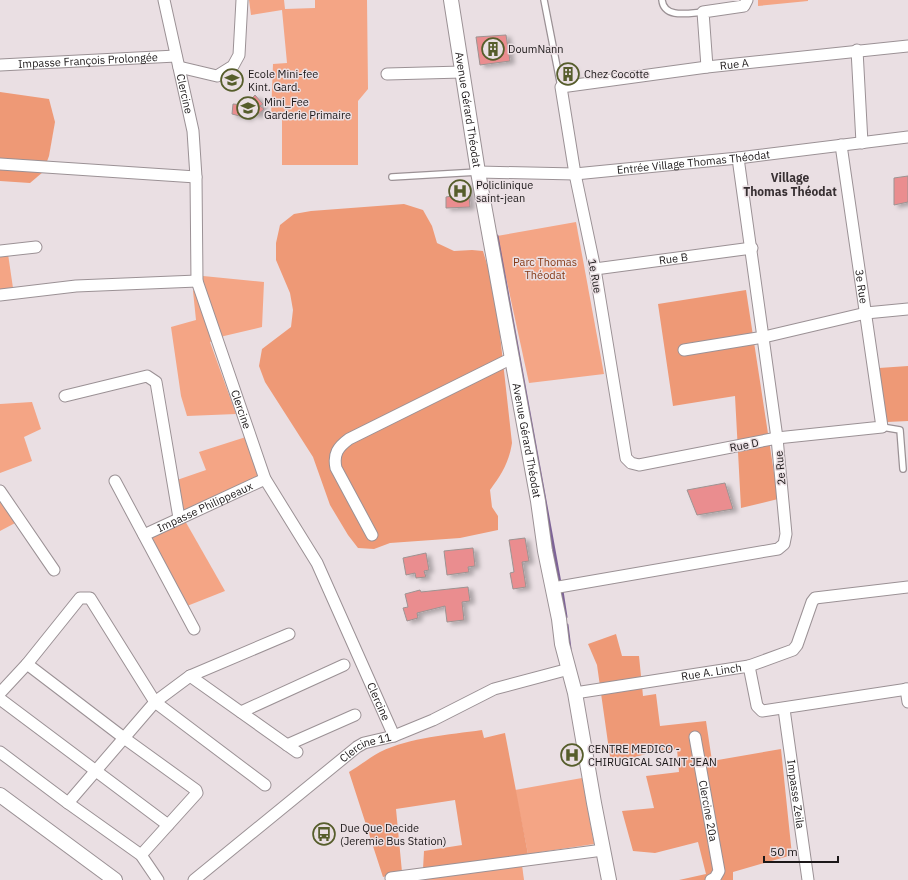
<svg xmlns="http://www.w3.org/2000/svg" width="908" height="880" font-family="'IBM Plex Sans',sans-serif">
<defs>
<filter id="shadow"><feDropShadow dx="4.5" dy="2.5" stdDeviation="2" flood-color="#0004"/></filter>
</defs>
<rect width="100%" height="100%" fill="#eadfe3"/>
<!-- green -->
<g fill="#f4a585">
<polygon points="249,0 284,0 285,9 315,8 315,0 367,0 368,89 358,101 358,165 282,165 282,114 271,115 273,64 287,63 282,10 251,15"/>
<polygon points="758,0 808,0 808,1 758,6"/>
<polygon points="576,222 604,374 529,383 497,236"/>
<polygon points="7,247 13,288 0,290 0,248"/>
<polygon points="203,276 264,282 262,327 224,336 210,342 236,414 187,416 181,396 171,327 196,320 193,291"/>
<polygon points="32,402 41,429 24,437 32,461 0,473 0,404"/>
<polygon points="249,436 258,478 184,512 177,480 206,470 199,452"/>
<polygon points="2,500 17,522 0,531 0,501"/>
<polygon points="184,519 225,591 187,606 151,537"/>
<polygon points="582,778 594,844 528,854 515,790"/>
<polygon points="522,865 524,880 418,880"/>
</g>
<!-- forest -->
<g fill="#ee9976">
<polygon points="0,92 49,99 55,122 49,156 43,172 30,183 0,181"/>
<path d="M404,204L423,210L432,226L437,243L454,251L472,250L483,251L492,281L498,317L512,443C509,462 502,474 490,490L492,507L498,516V530L460,538L390,543L374,549L358,548L348,535L330,505L313,457L265,382L259,366L262,349L291,327L293,310L290,293L276,260V243L280,225L294,214L311,211Z"/>
<polygon points="746,290 778,499 741,508 735,396 673,406 658,304"/>
<polygon points="908,366 908,421 887,422 879,368"/>
<polygon points="616,634 622,656 639,656 643,696 656,694 660,726 706,721 712,761 781,749 792,855 733,872 733,880 679,880 706,874 698,842 655,853 633,851 622,811 654,808 646,776 679,772 677,749 653,752 632,758 610,757 597,665 588,644"/>
<path d="M482,730L484,738L505,733L528,854L423,869L424,851L462,845L455,800L396,809L402,872L383,877L349,772C359,766 369,758 380,752C411,737 448,735 482,730Z"/>
</g>
<g fill="none" stroke-linecap="round" stroke-linejoin="round">
<!-- stream -->
<g stroke="#7d6397" stroke-width="3">
<polyline points="497,236 560,583"/>
<polyline points="562,591 566,617"/>
<polyline points="567,625 570,649"/>
</g>
</g>
<!-- building -->
<g fill="#ea8d8f" stroke="#9d9392" filter="url(#shadow)">
<polygon points="506,35 510,61 480,65 476,37"/>
<polygon points="572,67 575,78 564,79 563,68"/>
<polygon points="255,95 263,104 260,106 264,109 256,116 253,113 247,118 232,114 233,104 246,105"/>
<polygon points="908,176 908,202 894,205 894,178"/>
<polygon points="468,184 470,207 446,208 446,197 452,196 451,185"/>
<polygon points="725,483 733,509 697,515 687,490"/>
<polygon points="525,538 529,561 522,562 526,587 513,589 510,573 514,572 509,540"/>
<polygon points="473,548 475,566 468,567 469,572 447,575 444,551"/>
<polygon points="426,553 429,570 424,571 426,577 416,578 415,573 406,575 403,558"/>
<polygon points="468,587 470,601 462,602 464,620 447,622 445,606 417,613 418,618 407,621 403,608 408,607 405,594 420,590 421,592"/>
</g>
<g fill="none" stroke-linecap="round" stroke-linejoin="round">
<!-- service casing -->
<g stroke="#9b9195" stroke-width="8">
<g id="service">
<polyline points="544,0 561,87"/>
<path d="M662,0C664,19 689,13 703,12"/>
<polyline points="392,177 478,172"/>
<polyline points="882,427 900,430 903,469"/>
</g>
</g>
<!-- minor casing -->
<g stroke="#9b9195" stroke-width="13">
<g id="minor">
<path id="s1" d="M164,0L193,131L196,177L197,281L265,479L317,563L394,736"/>
<polyline points="857,50 862,143"/>
<path id="s2" d="M0,65L176,56"/>
<polyline points="179,67 217,76 233,66 239,55 242,0"/>
<polyline points="707,67 703,12 744,6 747,0"/>
<polyline points="387,74 462,72"/>
<path id="s3" d="M841,145L882,427L777,438L639,465L631,463L626,458L595,269L575,174L561,87L707,67L908,46"/>
<polyline points="0,164 196,177"/>
<path id="s4" d="M478,172L575,174L738,158L908,137"/>
<polyline points="0,251 36,247"/>
<path id="s5" d="M595,269L752,248"/>
<polyline points="0,295 76,286 197,281"/>
<polyline points="684,350 764,337 866,313 908,309"/>
<polyline points="65,396 147,376 156,382 179,518"/>
<polyline points="115,481 194,629"/>
<polyline points="0,491 54,570"/>
<path id="s6" d="M144,535L265,479"/>
<path d="M372,535L336,468C333,454 338,447 349,439L512,358"/>
<polyline points="553,588 778,549 784,544 786,534 777,438 738,158"/>
<polyline points="27,664 80,598 90,598 155,702 265,785"/>
<polyline points="749,666 793,650 797,645 812,602 815,598 908,587"/>
<polyline points="190,676 297,752"/>
<polyline points="906,689 908,702"/>
<polyline points="0,693 27,664 124,738 196,790 197,793 141,855"/>
<path id="s7" d="M575,693L749,666L757,706L762,711L908,689"/>
<polyline points="0,699 168,825"/>
<path id="s8" d="M784,709L808,880"/>
<polyline points="241,712 344,665"/>
<path id="s9" d="M695,737L719,871L715,878L711,880"/>
<polyline points="287,745 355,715"/>
<polyline points="0,752 68,803 141,855 158,880"/>
<polyline points="68,803 155,702 190,676 289,634"/>
<polyline points="391,878 603,850"/>
<path id="s10" d="M194,880L357,747L364,743L394,736L433,720L494,689L569,669"/>
</g>
</g>
<!-- tertiary casing -->
<g stroke="#9b9195" stroke-width="16">
<g id="tertiary">
<path id="s11" d="M451,0L478,172L538,501L545,551L559,619L562,644L575,693L594,803L609,880"/>
<polyline points="0,795 115,880"/>
</g>
</g>
<!-- service -->
<use href="#service" stroke="#fff" stroke-width="5.5"/>
<!-- minor -->
<use href="#minor" stroke="#fff" stroke-width="11"/>
<!-- tertiary -->
<use href="#tertiary" stroke="#fff" stroke-width="14"/>
</g>
<!-- icons -->
<defs>
<g id="building-ring" transform="scale(1.15)"><circle r="9.5" fill="#eadfe3" stroke="#565d2b" stroke-width="1.5"/><path d="M-4-6H4V6H1V3H-1V6H-4ZM-2.5-4.3h1.7v1.8h-1.7ZM.8-4.3h1.7v1.8H.8ZM-2.5-1h1.7V.8h-1.7ZM.8-1h1.7V.8H.8Z" fill="#565d2b"/></g>
<g id="school-ring" transform="scale(1.15)"><circle r="9.5" fill="#eadfe3" stroke="#565d2b" stroke-width="1.5"/><path d="M0-5L7-2L0 1L-7-2ZM-4 1L0 2.5L4 1V4Q0 6-4 4Z" fill="#565d2b"/></g>
<g id="hospital-ring" transform="scale(1.15)"><circle r="9.5" fill="#eadfe3" stroke="#565d2b" stroke-width="1.5"/><path d="M-5-5h3v3.5h4V-5h3V5h-3V1.5h-4V5h-3Z" fill="#565d2b"/></g>
<g id="bus-ring" transform="scale(1.15)"><circle r="9.5" fill="#eadfe3" stroke="#565d2b" stroke-width="1.5"/><path d="M-5-6H5V4H4V6H2V4H-2V6H-4V4H-5ZM-3.5-4V0h7V-4ZM-3.5 1.2v1.5H-2V1.2ZM2 1.2v1.5H3.5V1.2Z" fill="#565d2b"/></g>
</defs>
<g fill-rule="evenodd">
<use href="#building-ring" x="493" y="49"/>
<use href="#building-ring" x="568" y="74"/>
<use href="#school-ring" x="232" y="80"/>
<use href="#school-ring" x="248" y="108"/>
<use href="#hospital-ring" x="460" y="191"/>
<use href="#hospital-ring" x="572" y="755"/>
<use href="#bus-ring" x="324" y="834"/>
</g>
<g text-anchor="middle" dominant-baseline="central" stroke-width="3" stroke-linejoin="round" paint-order="stroke">
<!-- poi labels -->
<g font-size="11" fill="#1c1819" stroke="#eadfe3" text-anchor="start">
<text x="508" y="49">DoumNann</text>
<text x="248" y="74">Ecole Mini-fee<tspan x="248" dy="13">Kint. Gard.</tspan></text>
<text x="584" y="74">Chez Cocotte</text>
<text x="264" y="102">Mini_Fee<tspan x="264" dy="13">Garderie Primaire</tspan></text>
<text x="476" y="185">Policlinique<tspan x="476" dy="13">saint-jean</tspan></text>
<text x="588" y="749">CENTRE MEDICO -<tspan x="588" dy="13">CHIRUGICAL SAINT JEAN</tspan></text>
<text x="340" y="828">Due Que Decide<tspan x="340" dy="13">(Jeremie Bus Station)</tspan></text>
</g>
<!-- street labels -->
<g font-size="11" fill="#1c1819" stroke="#eadfe3">
<text stroke="none"><textPath href="#s2" startOffset="88">Impasse François Prolongée</textPath></text>
<text stroke="none"><textPath href="#s3" startOffset="1098">Rue A</textPath></text>
<text stroke="none"><textPath href="#s1" startOffset="96">Clercine</textPath></text>
<text stroke="none"><textPath href="#s11" startOffset="111">Avenue Gérard Théodat</textPath></text>
<text stroke="none"><textPath href="#s4" startOffset="216">Entrée Village Thomas Théodat</textPath></text>
<text stroke="none"><textPath href="#s5" startOffset="79">Rue B</textPath></text>
<text transform="translate(595 276) rotate(80)">1e Rue</text>
<text stroke="none"><textPath href="#s3" startOffset="143">3e Rue</textPath></text>
<text stroke="none"><textPath href="#s1" startOffset="420">Clercine</textPath></text>
<text stroke="none"><textPath href="#s11" startOffset="447">Avenue Gérard Théodat</textPath></text>
<text transform="translate(744 445) rotate(-11)">Rue D</text>
<text transform="translate(780 468) rotate(-95)">2e Rue</text>
<text stroke="none"><textPath href="#s6" startOffset="67">Impasse Philippeaux</textPath></text>
<text stroke="none"><textPath href="#s7" startOffset="138">Rue A. Linch</textPath></text>
<text stroke="none"><textPath href="#s1" startOffset="744">Clercine</textPath></text>
<text stroke="none"><textPath href="#s10" startOffset="218">Clercine 11</textPath></text>
<text stroke="none"><textPath href="#s8" startOffset="86">Impasse Zeila</textPath></text>
<text stroke="none"><textPath href="#s9" startOffset="75">Clercine 20a</textPath></text>
</g>
<!-- park labels -->
<g font-size="11" fill="#843814" stroke="#eadfe3">
<text x="545" y="262">Parc Thomas<tspan x="545" dy="13">Théodat</tspan></text>
</g>
<!-- neighbourhood labels -->
<g font-size="12" font-weight="bold" fill="#383033" stroke="#eadfe3">
<text x="790" y="177">Village<tspan x="790" dy="14">Thomas Théodat</tspan></text>
</g>
</g>
<!-- scale -->
<path d="M764 856v6h74v-6" fill="none" stroke="#1c1819" stroke-width="2"/>
<text x="770" y="856" font-size="12" fill="#1c1819" stroke="#eadfe3" stroke-width="3" paint-order="stroke">50 m</text>
</svg>
